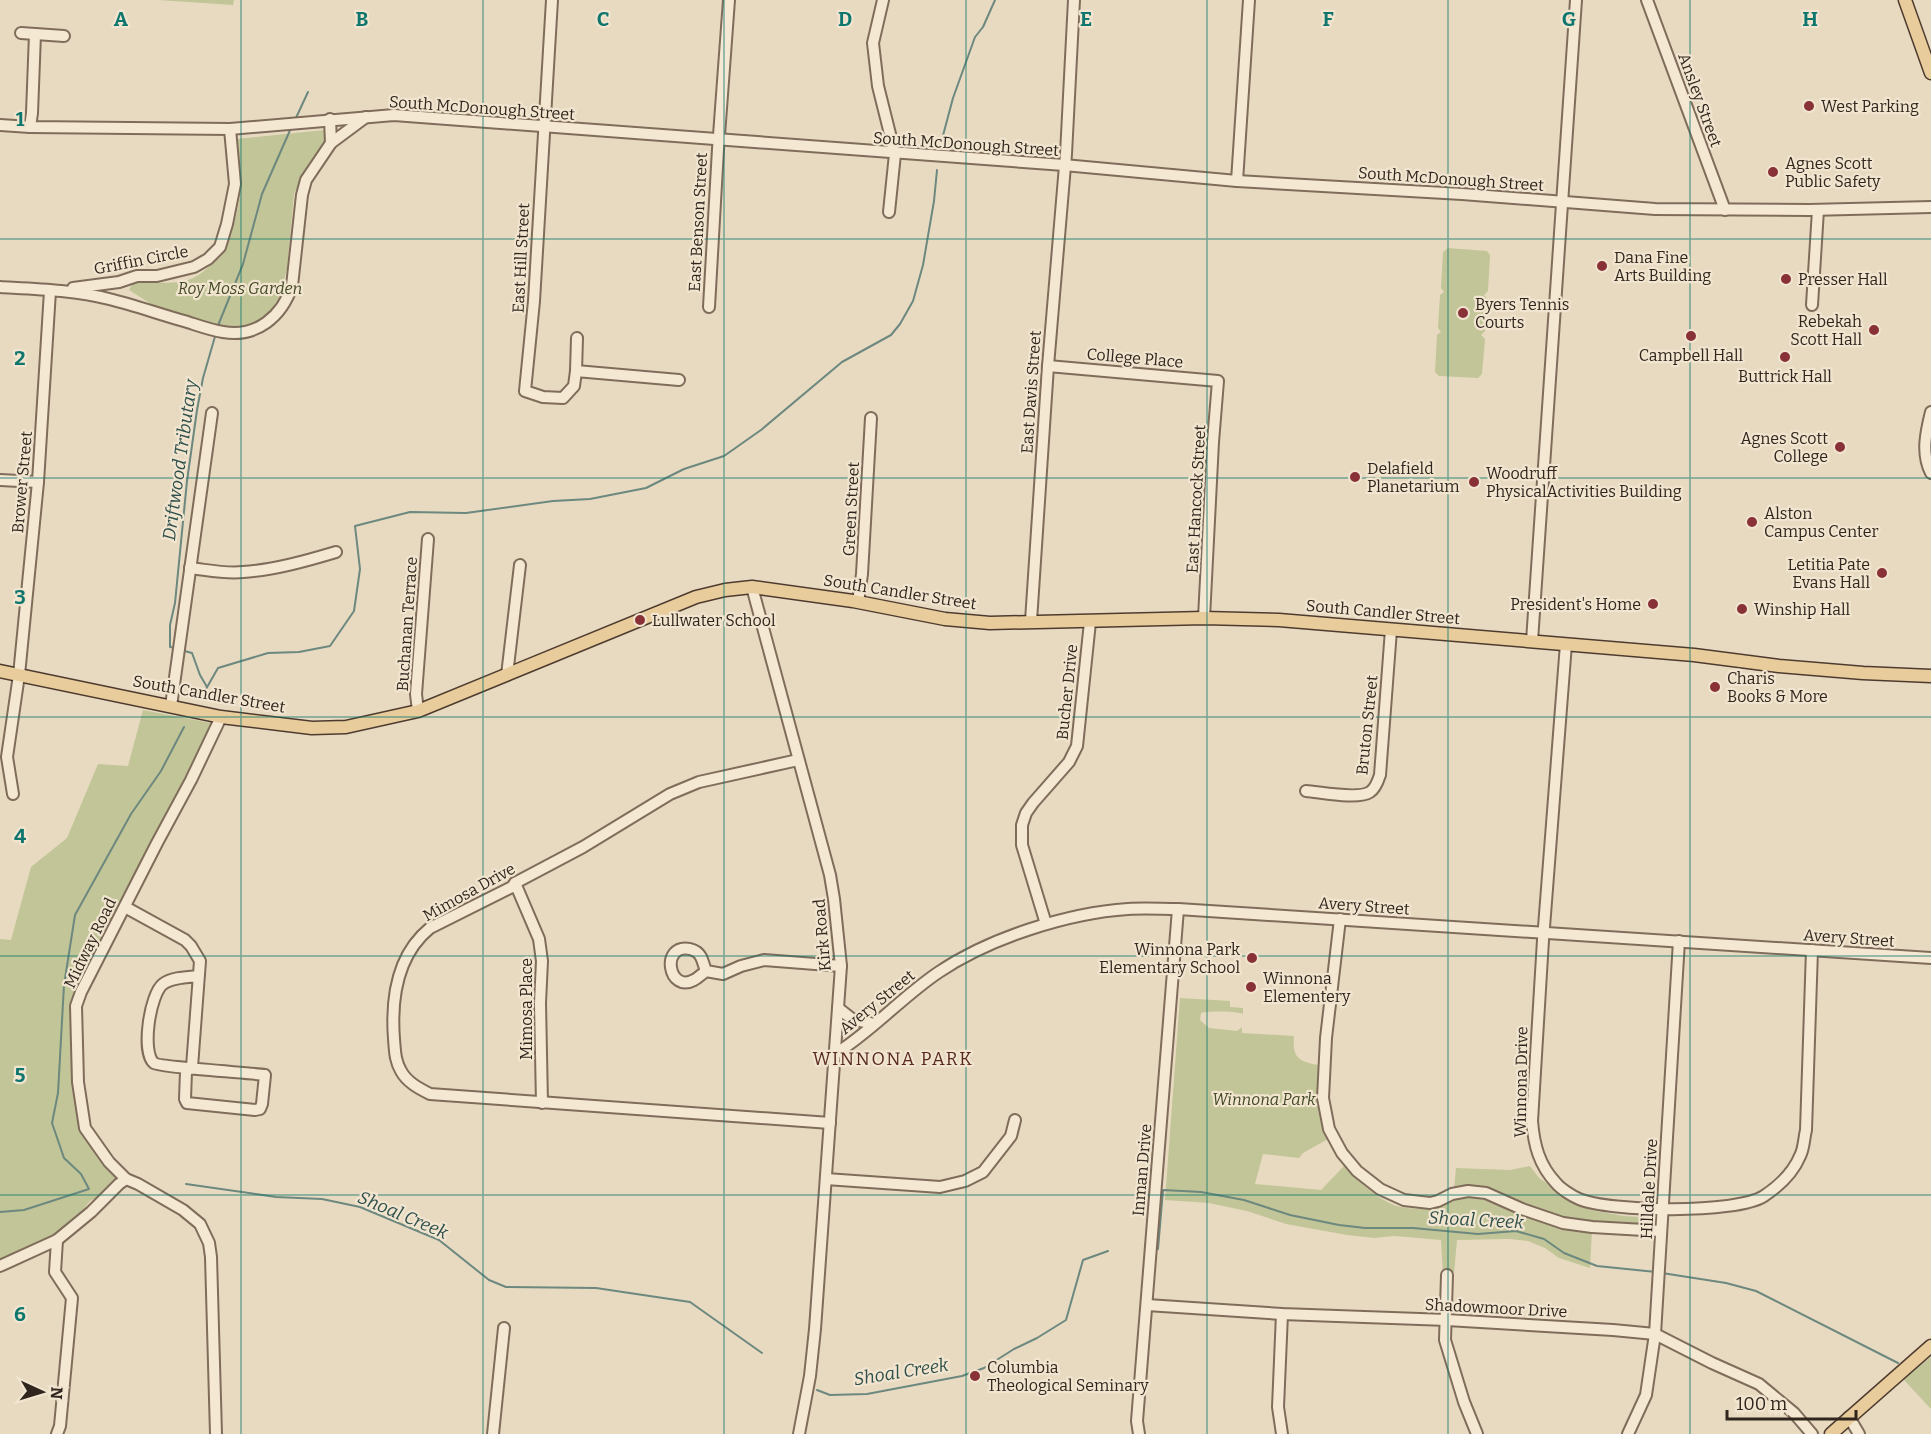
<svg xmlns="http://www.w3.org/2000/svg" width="1931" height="1434" font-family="Bitter,serif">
<rect width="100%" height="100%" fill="#e8dac1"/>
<!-- green -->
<g fill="#c2c597">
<polygon points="158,0 234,0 233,5"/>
<path d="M334,129L309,163L294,194L287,269L280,296L271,311L261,320L253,325L240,328L215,326L159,309L129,290L132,284C152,280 177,287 195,277C231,258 245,198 240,162C239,154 237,147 236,139Z"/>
<polygon points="1448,248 1487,251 1490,255 1488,291 1484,295 1487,299 1485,331 1481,335 1485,339 1482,374 1478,378 1439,376 1435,372 1437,335 1441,332 1438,328 1440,295 1444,292 1441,288 1443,252"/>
<polygon points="143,710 216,724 168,837 117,927 79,1009 75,1074 87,1131 124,1184 90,1201 73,1222 9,1267 0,1269 0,939 11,940 31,867 67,838 98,764 128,766"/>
<path d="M1180,998L1230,1001V1007L1243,1008V1014C1235,1011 1209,1011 1201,1013L1200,1020L1209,1028L1237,1031L1242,1027V1033L1294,1036C1292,1058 1299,1062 1319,1065C1316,1095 1317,1111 1328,1139L1303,1153L1299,1158L1263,1154L1255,1184L1321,1190L1344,1166C1356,1180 1383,1204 1401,1207C1411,1209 1423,1209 1434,1209L1454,1189L1456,1168L1510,1170L1530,1166L1539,1178L1576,1203L1596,1211L1624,1216L1657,1218L1656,1235L1592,1231L1590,1268L1559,1258L1545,1248L1528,1241L1509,1239L1457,1240L1454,1274L1443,1275L1441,1240L1394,1236L1374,1238L1347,1235L1286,1224L1247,1211L1209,1203L1165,1200Z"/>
<polygon points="1931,1357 1931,1409 1903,1379"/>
</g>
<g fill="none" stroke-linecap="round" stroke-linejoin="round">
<!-- stream -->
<g stroke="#6c887f" stroke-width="2">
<polyline points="295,120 308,92"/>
<polyline points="941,143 953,98 975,37 983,27 995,0"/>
<polyline points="217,328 243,264 262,194 291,128"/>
<polyline points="176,648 170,647 170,625 175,603 187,481 197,410 203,378 216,333"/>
<polyline points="181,650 192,653 200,675 207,687"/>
<polyline points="206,689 218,668 268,653 299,652 330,646 354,611 360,569 355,526 410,512 466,513 553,501 590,499 646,488 684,469 724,456 761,430 842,362 891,335 900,324 913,301 923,265 934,201 937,170"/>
<polyline points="186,1184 276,1197 322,1199 360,1207 439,1240 489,1280 506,1287 596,1288 690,1302 762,1353"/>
<polyline points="0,1212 24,1210 89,1189 81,1174 64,1158 52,1123 58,1093 64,985 75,915 131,814 161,771 184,727"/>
<polyline points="1156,1249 1158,1249 1163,1190 1201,1192 1244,1200 1290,1215 1339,1225 1365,1228 1413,1228 1478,1234 1516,1231 1544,1239 1564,1253 1597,1266 1656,1272"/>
<polyline points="1662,1273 1726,1283 1756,1291 1898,1363"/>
<polyline points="817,1390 830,1395 867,1394 962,1376 984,1368 1014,1349 1037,1338 1066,1320 1083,1260 1108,1251"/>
</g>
<!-- minor casing -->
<g stroke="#806c5b" stroke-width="14">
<g id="minor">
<polyline points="552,0 534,301 525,391 543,397 563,398 574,386 576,371 679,380"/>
<polyline points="883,0 873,43 878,86 895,154 889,212"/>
<polyline points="1647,0 1725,210"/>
<polyline points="21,33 64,36"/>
<polyline points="330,119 331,143"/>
<polyline points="0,125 30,127 230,129 394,115 1064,165 1237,181 1462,194 1655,209 1809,210 1931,207"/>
<polyline points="30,127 32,113 35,34"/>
<polyline points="1237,181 1249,0"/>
<path d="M0,287C36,289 74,290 109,299C134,305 159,314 184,321C197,325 210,330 223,332C257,338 282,316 292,286L302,195L306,180L331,143L366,117"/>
<polyline points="73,288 119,282 137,276 157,276 194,267 208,259 220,247 227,224 235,184 230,129"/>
<polyline points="1812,305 1818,210"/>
<polyline points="709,307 718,149 729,0"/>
<polyline points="1048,366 1218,381 1213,442 1204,618"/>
<polyline points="576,371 577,338"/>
<path d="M1931,412C1926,432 1921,454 1931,473"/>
<polyline points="0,480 38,482"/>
<path d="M190,568C208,570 225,574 243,572C274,570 306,561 336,552"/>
<polyline points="752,587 830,875 834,899 841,966 815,1329 810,1376 799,1434"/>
<polyline points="858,602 862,574 871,418"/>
<polyline points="1031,621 1048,366 1066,154 1074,0"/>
<polyline points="1532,641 1576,0"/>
<path d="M1566,644L1543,940L1532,1121C1534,1145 1539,1165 1556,1183C1561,1189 1572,1196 1579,1199C1610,1212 1736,1214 1764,1196C1779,1186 1793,1173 1800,1156C1804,1149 1804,1138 1806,1130L1812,950"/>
<polyline points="507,675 520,565"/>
<polyline points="171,706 212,413"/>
<polyline points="418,711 416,694 428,539"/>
<path d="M798,760L699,782L670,794L583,847L515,883L512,887L430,928C397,955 391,999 394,1039C395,1051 395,1061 401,1071C407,1082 418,1088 430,1094L830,1123"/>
<path d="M1306,791C1320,792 1358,800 1370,792C1375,789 1378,781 1380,775L1391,630"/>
<polyline points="13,794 7,757 19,675 38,482 50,291"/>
<polyline points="515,883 539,939 542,961 540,1003 542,1103"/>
<path d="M125,907L185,940L191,946L200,961L192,1067L186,1072L185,1099L187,1103L255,1110L260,1109L262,1104L265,1075C250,1073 159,1067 154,1063C141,1052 150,994 163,984C172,977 188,977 199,976"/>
<polyline points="1340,919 1326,1038 1323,1098 1329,1129 1342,1153 1357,1171 1380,1189 1404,1200 1430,1203 1438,1201 1452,1194 1468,1191 1486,1193 1522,1209 1563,1223 1592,1227 1661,1231"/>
<polyline points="1046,924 1022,845 1022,825 1026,813 1033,803 1069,762 1077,746 1090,622"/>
<path d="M706,971C702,974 698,978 694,980C668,994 660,943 690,949C694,950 699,953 701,957C703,961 704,966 706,971L723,974L741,966L764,960L841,966"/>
<polyline points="838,1008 852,1019 874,1024"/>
<path d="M835,1054C871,1032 903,996 939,972C990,938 1067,913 1128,909C1145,908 1161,909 1178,909L1931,958"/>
<polyline points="826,1179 940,1187 965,1181 983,1172 1011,1136 1015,1120"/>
<polyline points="0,1266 57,1240 91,1212 119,1184 126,1179"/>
<polyline points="1447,1275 1445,1340 1464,1402 1477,1434"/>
<polyline points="1147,1305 1282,1314 1447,1320 1613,1330 1655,1334 1712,1363 1759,1384 1794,1413 1812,1434"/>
<polyline points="1849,1417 1859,1434"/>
<polyline points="57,1434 60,1426 72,1298 55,1272 57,1240"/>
<polyline points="216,1434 211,1257 209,1243 200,1224 183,1210 138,1184 126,1179 109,1162 85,1128 78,1082 76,1006 81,992 157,843 191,780 221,717"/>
<polyline points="493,1434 504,1328"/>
<polyline points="1139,1434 1137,1421 1178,909"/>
<polyline points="1282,1434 1278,1407 1282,1314"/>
<polyline points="1628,1434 1646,1395 1655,1334 1679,941"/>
</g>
</g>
<!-- major casing -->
<g stroke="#4e3b2f" stroke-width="15">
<g id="major">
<polyline points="1905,0 1931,73"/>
<polyline points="0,671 221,717 312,728 346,727 418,711 696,597 725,590 752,587 853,601 945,619 990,623 1204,618 1279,620 1694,655 1779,666 1863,673 1931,676"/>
<polyline points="1831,1434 1931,1346"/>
</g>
</g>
<!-- minor -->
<use href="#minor" stroke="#f4e8d3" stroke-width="10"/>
<!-- major -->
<use href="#major" stroke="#e8cc9c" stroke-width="12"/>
</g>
<!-- grid -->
<path fill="none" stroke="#0f766e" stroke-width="1.5" stroke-opacity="0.55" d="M241,0V1434M483,0V1434M724,0V1434M966,0V1434M1207,0V1434M1448,0V1434M1690,0V1434M0,239H1931M0,478H1931M0,717H1931M0,956H1931M0,1195H1931"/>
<!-- markers -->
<g fill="#883137" stroke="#f1e5d0" stroke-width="2">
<circle cx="1809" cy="106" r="6"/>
<circle cx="1773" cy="172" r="6"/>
<circle cx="1602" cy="266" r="6"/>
<circle cx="1786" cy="279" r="6"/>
<circle cx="1463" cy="313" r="6"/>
<circle cx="1874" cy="330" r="6"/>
<circle cx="1691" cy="336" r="6"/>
<circle cx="1785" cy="357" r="6"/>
<circle cx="1840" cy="447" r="6"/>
<circle cx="1355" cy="477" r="6"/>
<circle cx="1474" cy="482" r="6"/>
<circle cx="1752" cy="522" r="6"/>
<circle cx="1882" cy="573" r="6"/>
<circle cx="1653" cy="604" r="6"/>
<circle cx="1742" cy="609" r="6"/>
<circle cx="640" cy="620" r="6"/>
<circle cx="1715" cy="687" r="6"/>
<circle cx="1252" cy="958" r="6"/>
<circle cx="1251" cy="987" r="6"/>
<circle cx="975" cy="1376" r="6"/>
</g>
<g text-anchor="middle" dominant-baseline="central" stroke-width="4.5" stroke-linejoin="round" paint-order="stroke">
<!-- street labels -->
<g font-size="16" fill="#31261d" stroke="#f1e5d0">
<text transform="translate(1700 100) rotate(70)">Ansley Street</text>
<text transform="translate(482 108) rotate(4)">South McDonough Street</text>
<text transform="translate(966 144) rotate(4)">South McDonough Street</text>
<text transform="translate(1451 179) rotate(4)">South McDonough Street</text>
<text transform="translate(698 222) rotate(-87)">East Benson Street</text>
<text transform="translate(521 258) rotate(-87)">East Hill Street</text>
<text transform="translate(141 260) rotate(-11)">Griffin Circle</text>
<text transform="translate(1135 358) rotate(5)">College Place</text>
<text transform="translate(1031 392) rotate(-86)">East Davis Street</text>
<text transform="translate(22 482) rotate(-85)">Brower Street</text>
<text transform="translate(1196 499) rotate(-87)">East Hancock Street</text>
<text transform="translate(851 509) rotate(-87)">Green Street</text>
<text transform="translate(900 592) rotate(9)">South Candler Street</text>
<text transform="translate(1383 612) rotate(5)">South Candler Street</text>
<text transform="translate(407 624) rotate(-86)">Buchanan Terrace</text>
<text transform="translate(1067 692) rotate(-84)">Bucher Drive</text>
<text transform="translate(209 694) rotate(10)">South Candler Street</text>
<text transform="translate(1367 725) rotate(-84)">Bruton Street</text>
<text transform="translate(469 892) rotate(-29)">Mimosa Drive</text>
<text transform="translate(1364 906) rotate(4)">Avery Street</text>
<text transform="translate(822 935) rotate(-95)">Kirk Road</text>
<text transform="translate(1849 938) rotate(4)">Avery Street</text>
<text transform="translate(90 943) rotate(-64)">Midway Road</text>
<text transform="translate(877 1002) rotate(-39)">Avery Street</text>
<text transform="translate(526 1009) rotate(-90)">Mimosa Place</text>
<text transform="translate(1521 1082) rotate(-89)">Winnona Drive</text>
<text transform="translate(1142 1170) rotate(-85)">Inman Drive</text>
<text transform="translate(1649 1189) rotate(-87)">Hilldale Drive</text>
<text transform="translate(1496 1308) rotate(3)">Shadowmoor Drive</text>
</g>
<!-- poi labels -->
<g font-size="16" fill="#31261d" stroke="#f1e5d0" text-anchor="start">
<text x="1821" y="106">West Parking</text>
<text x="1785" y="163">Agnes Scott<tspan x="1785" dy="18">Public Safety</tspan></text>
<text x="1614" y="257">Dana Fine<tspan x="1614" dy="18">Arts Building</tspan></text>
<text x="1798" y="279">Presser Hall</text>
<text x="1475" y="304">Byers Tennis<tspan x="1475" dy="18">Courts</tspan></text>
<text x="1862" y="321" text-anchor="end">Rebekah<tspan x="1862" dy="18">Scott Hall</tspan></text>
<text x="1691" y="355" text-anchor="middle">Campbell Hall</text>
<text x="1785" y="376" text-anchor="middle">Buttrick Hall</text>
<text x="1828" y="438" text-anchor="end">Agnes Scott<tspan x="1828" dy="18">College</tspan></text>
<text x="1367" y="468">Delafield<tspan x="1367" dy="18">Planetarium</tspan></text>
<text x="1486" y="473">Woodruff<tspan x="1486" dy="18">PhysicalActivities Building</tspan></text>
<text x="1764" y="513">Alston<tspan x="1764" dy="18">Campus Center</tspan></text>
<text x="1870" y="564" text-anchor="end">Letitia Pate<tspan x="1870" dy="18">Evans Hall</tspan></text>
<text x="1641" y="604" text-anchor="end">President's Home</text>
<text x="1754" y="609">Winship Hall</text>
<text x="652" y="620">Lullwater School</text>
<text x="1727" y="678">Charis<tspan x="1727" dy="18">Books &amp; More</tspan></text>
<text x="1240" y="949" text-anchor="end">Winnona Park<tspan x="1240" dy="18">Elementary School</tspan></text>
<text x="1263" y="978">Winnona<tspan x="1263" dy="18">Elementery</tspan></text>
<text x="987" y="1367">Columbia<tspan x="987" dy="18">Theological Seminary</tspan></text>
</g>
<!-- park labels -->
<g font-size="16" font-style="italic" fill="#444b26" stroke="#f1e5d0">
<text x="240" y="288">Roy Moss Garden</text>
<text x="1264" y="1099">Winnona Park</text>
</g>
<!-- water labels -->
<g font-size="18" font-style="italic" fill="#2e4f4b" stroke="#f1e5d0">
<text transform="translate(180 460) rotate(-82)">Driftwood Tributary</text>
<text transform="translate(403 1215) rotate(23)">Shoal Creek</text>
<text transform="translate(1476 1220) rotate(3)">Shoal Creek</text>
<text transform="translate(901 1372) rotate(-9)">Shoal Creek</text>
</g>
<!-- neighbourhood labels -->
<g font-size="18" letter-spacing="1.5" fill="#592921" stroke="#f1e5d0">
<text x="893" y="1059">WINNONA PARK</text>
</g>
</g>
<g font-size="20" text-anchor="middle" font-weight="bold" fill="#0f766e" stroke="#f1e5d0" stroke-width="4.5" stroke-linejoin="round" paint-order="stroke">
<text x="121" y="26">A</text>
<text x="362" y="26">B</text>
<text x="603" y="26">C</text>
<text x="845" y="26">D</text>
<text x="1086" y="26">E</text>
<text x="1328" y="26">F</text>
<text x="1569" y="26">G</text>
<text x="1810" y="26">H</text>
<text x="20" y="126">1</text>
<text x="20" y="365">2</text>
<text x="20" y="604">3</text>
<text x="20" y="843">4</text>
<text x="20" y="1082">5</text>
<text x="20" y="1321">6</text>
</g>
<!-- north arrow -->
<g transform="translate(42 1392) rotate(94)" stroke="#f1e5d0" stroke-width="4.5" paint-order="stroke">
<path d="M0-4.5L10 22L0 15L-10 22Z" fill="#31261d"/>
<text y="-9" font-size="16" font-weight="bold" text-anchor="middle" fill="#31261d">N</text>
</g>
<!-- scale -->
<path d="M1727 1410v9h129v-9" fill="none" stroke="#31261d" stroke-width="3"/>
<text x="1736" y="1410" font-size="18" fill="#31261d" stroke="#f1e5d0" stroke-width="4.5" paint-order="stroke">100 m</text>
</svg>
